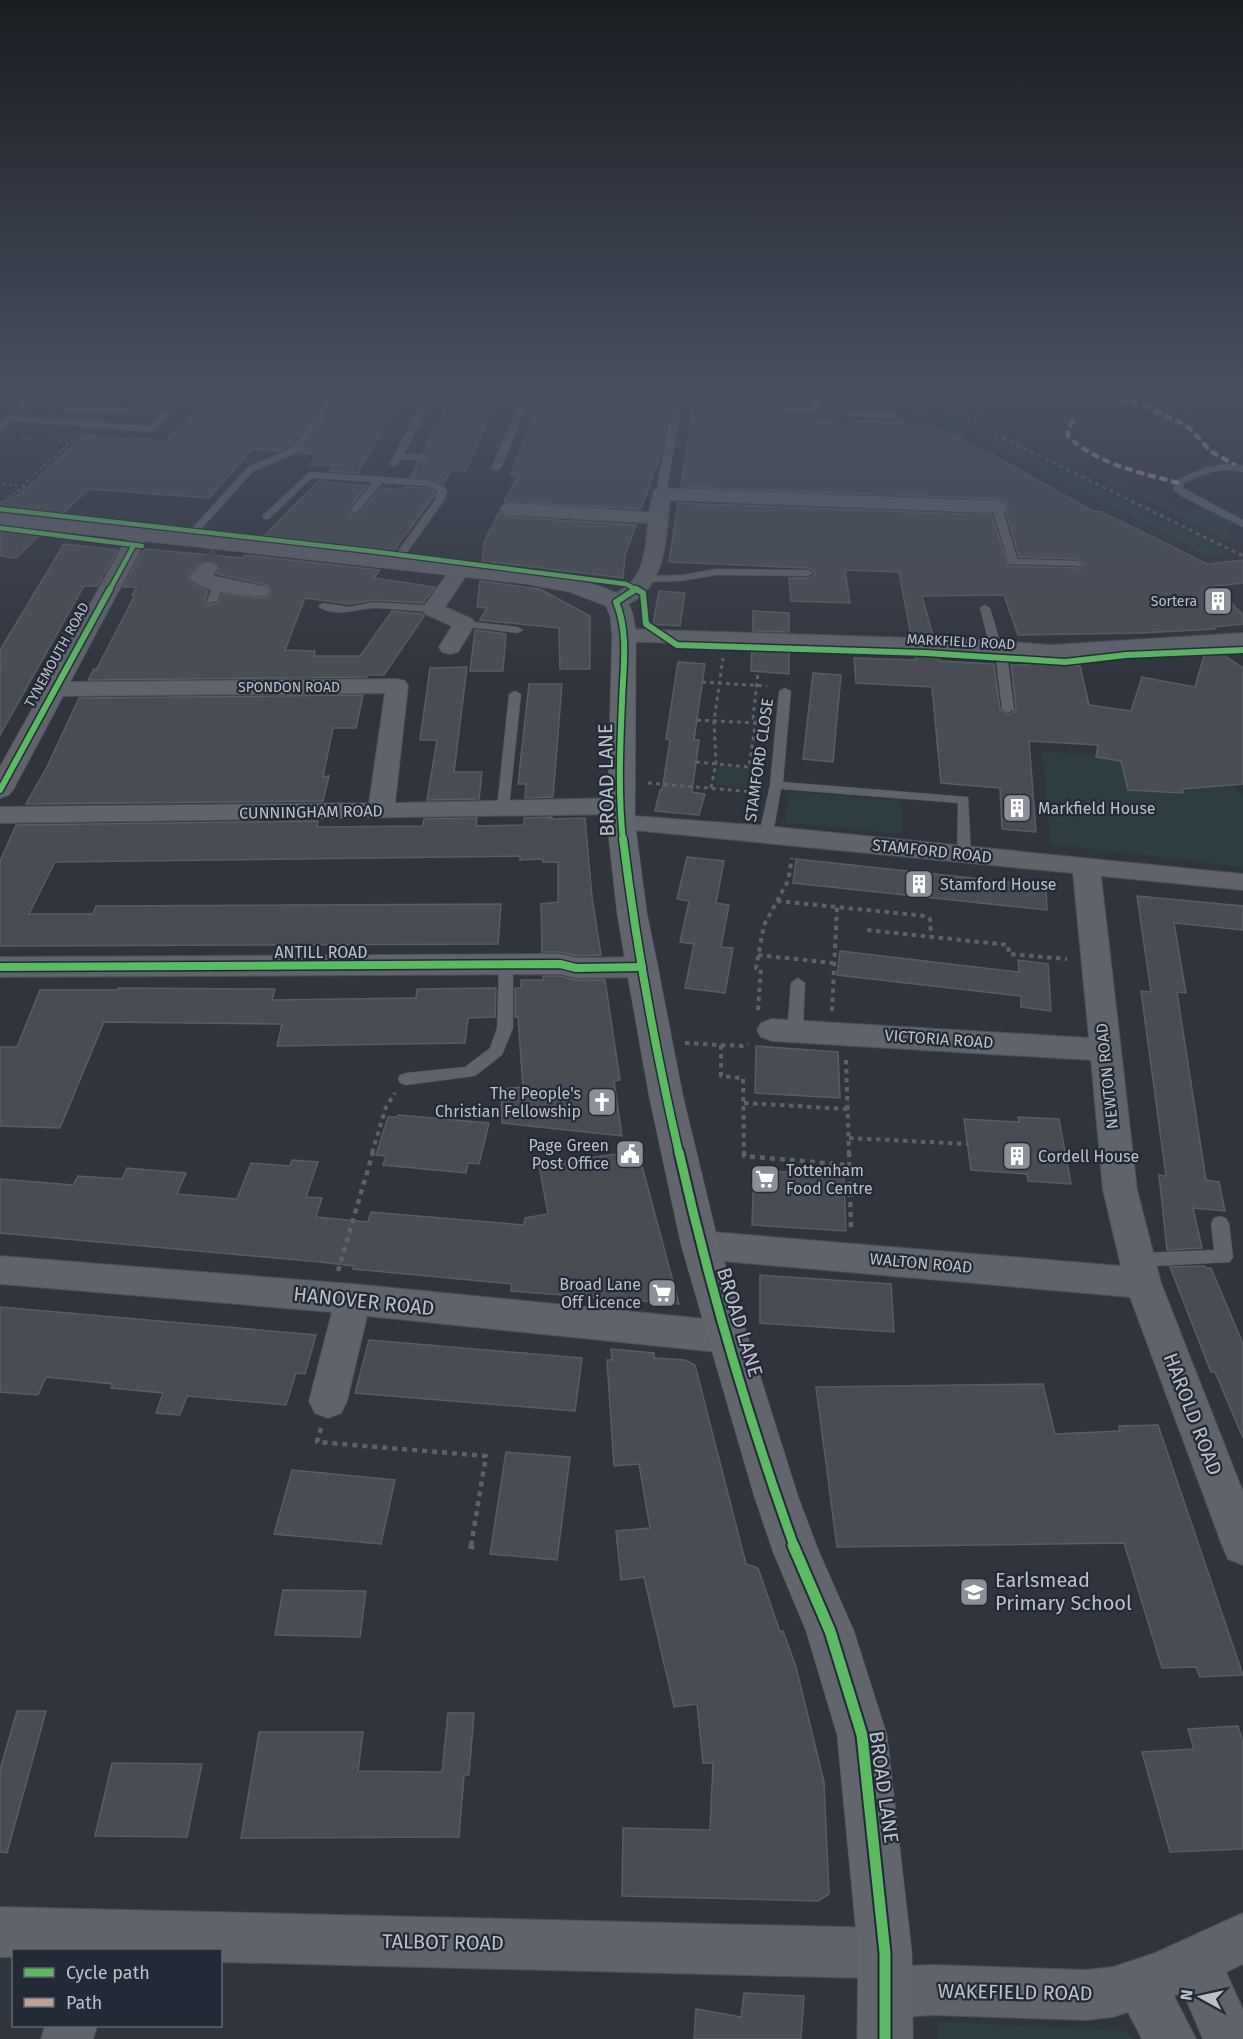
<svg xmlns="http://www.w3.org/2000/svg" width="1243" height="2039" font-family="'Fira Sans',sans-serif">
<rect width="100%" height="100%" fill="#30343c"/>
<!-- green -->
<g fill="#2d3e42">
<polygon points="878,391 912,391 980,429 1228,553 1205,555 968,435 959,437"/>
<polygon points="933,391 952,391 1025,429 1016,432 1185,509 1211,510 1235,522 1227,532 1234,542 1018,437"/>
<polygon points="1126,391 1243,391 1243,426 1223,417 1193,417"/>
<polygon points="1042,751 1089,755 1121,761 1183,793 1182,789 1234,785 1243,796 1243,867 1051,844"/>
<polygon points="719,765 763,770 759,789 715,785"/>
<polygon points="795,792 901,801 901,834 785,823 789,795"/>
<polygon points="939,2022 1126,2031 1134,2039 939,2039"/>
</g>
<!-- building -->
<g fill="#494d53" stroke="#595c63" stroke-width="1.5" fill-rule="evenodd">
<polygon points="215,391 322,391 320,394 327,394 293,442 279,451 252,449 209,498 89,489 59,517 0,511 0,503 20,494 85,435 166,441"/>
<polygon points="543,391 683,391 680,399"/>
<polygon points="695,391 788,391 787,405 694,400"/>
<polygon points="340,395 401,398 358,473 329,471 334,466 310,465 316,454 298,453"/>
<polygon points="450,398 497,400 466,471 452,471 443,483 428,478 411,477 418,462 426,459 423,453"/>
<polygon points="539,403 669,408 661,452 641,509 504,502 518,476 510,475"/>
<polygon points="692,410 786,415 786,417 928,424 993,455 1093,511 1102,512 1207,564 1243,560 1243,583 1215,586 1243,615 1243,624 1213,627 1215,629 1140,633 1018,635 1004,595 922,596 933,636 911,636 899,572 845,570 850,603 791,601 789,578 809,578 815,574 814,571 808,568 669,562 678,503 992,515 1008,566 1081,568 1084,565 1077,559 1019,557 1006,512 1009,506 1005,501 998,499 681,487"/>
<polygon points="319,481 367,486 348,509 349,512 356,515 360,513 381,488 403,490 405,487 426,488 434,491 434,496 392,553 261,539"/>
<polygon points="499,512 510,517 636,525 625,555 623,578 491,562 496,564 482,563 484,542"/>
<polygon points="0,527 43,532 16,558 0,556"/>
<polygon points="64,544 118,550 97,586 84,586 0,735 0,650"/>
<path d="M146,549L242,558L245,555L380,570L374,578L435,587L423,603L374,600L350,604L305,598L285,650L315,651L314,656H360L392,611L422,614L424,616L384,675H367V677L88,680L94,669L96,670L135,595H132L136,587H123L142,552ZM209,560L216,562L220,567L217,574L267,585L272,592L267,597L260,598L222,594L217,603L207,605L205,600L208,591L194,585L188,578L196,566Z"/>
<polygon points="480,581 540,589 590,616 590,669 560,669 559,628 480,620 487,608 477,607"/>
<polygon points="659,591 685,593 680,626 653,624"/>
<polygon points="753,611 789,613 789,632 753,631"/>
<polygon points="475,630 506,634 503,671 470,671"/>
<polygon points="752,648 789,649 789,674 751,671"/>
<polygon points="1218,651 1243,668 1243,784 1182,789 1183,793 1128,790 1121,761 1096,757 1098,745 1029,741 1036,832 1002,829 1000,788 941,783 932,687 856,683 854,658 916,660 914,654 938,655 940,661 994,664 1000,709 1009,715 1016,709 1011,665 1028,665 1027,660 1080,666 1089,705 1131,711 1142,677 1195,687 1205,652"/>
<polygon points="678,662 705,664 694,740 699,740 692,792 705,794 699,815 655,811 660,790 662,790 670,740 666,739"/>
<polygon points="467,667 454,772 482,772 479,799 427,800 437,740 420,740 430,668"/>
<polygon points="813,673 841,675 833,762 803,759"/>
<polygon points="529,684 562,684 553,797 525,798 526,784 518,784"/>
<polygon points="363,695 356,728 333,728 323,777 329,776 323,801 26,804 47,767 79,698"/>
<polygon points="552,817 551,819 585,818 592,897 601,955 576,956 561,952 542,952 541,904 558,902 558,862 543,862 543,859 520,860 520,856 55,862 29,914 93,914 96,906 501,904 498,944 0,946 0,861 16,825 318,821 317,827 423,826 424,819 477,818 476,826 524,825 524,818"/>
<polygon points="687,857 724,861 716,903 729,905 721,947 733,948 725,993 685,988 694,944 680,942 689,901 677,899"/>
<polygon points="796,859 1046,886 1047,910 793,883"/>
<polygon points="1137,896 1243,906 1243,930 1174,923 1186,993 1177,992 1206,1180 1219,1182 1225,1211 1193,1208 1202,1248 1167,1250 1159,1175 1166,1176 1141,991 1151,992"/>
<polygon points="840,951 1019,972 1018,960 1048,964 1051,1011 1021,1007 1021,996 837,975"/>
<polygon points="543,976 560,976 576,980 605,980 620,1080 614,1081 622,1136 502,1123 501,1089 523,1087 518,1017 515,1017 515,988 521,988 521,980 543,980"/>
<polygon points="118,988 275,989 272,1000 416,998 417,989 496,988 495,1017 468,1018 465,1043 277,1046 282,1024 104,1022 60,1128 0,1126 0,1047 17,1047 40,990 117,990"/>
<polygon points="756,1046 838,1052 840,1098 755,1093"/>
<polygon points="398,1115 489,1123 479,1164 468,1163 466,1173 383,1165 386,1156 376,1155 388,1117 397,1117"/>
<polygon points="1018,1117 1059,1119 1071,1184 1028,1181 1027,1174 971,1170 964,1119 1019,1122"/>
<polygon points="638,1151 679,1304 511,1291 512,1284 353,1269 354,1266 320,1262 0,1233 0,1179 73,1185 78,1176 122,1179 127,1168 186,1173 177,1194 237,1199 251,1163 290,1166 292,1160 318,1162 306,1197 322,1198 316,1217 368,1222 371,1212 524,1225 525,1218 548,1214 539,1165"/>
<polygon points="754,1170 844,1176 846,1231 752,1225"/>
<polygon points="1205,1266 1206,1268 1211,1268 1243,1344 1243,1438 1215,1372 1211,1372 1170,1267"/>
<polygon points="760,1275 891,1284 894,1332 760,1323"/>
<polygon points="0,1307 182,1323 316,1335 305,1374 296,1373 286,1405 187,1396 180,1415 156,1413 163,1393 111,1388 113,1384 46,1377 38,1395 0,1392"/>
<polygon points="369,1340 582,1358 575,1411 355,1393"/>
<polygon points="611,1349 654,1353 654,1358 685,1360 695,1365 746,1564 758,1568 780,1632 783,1631 796,1667 824,1782 829,1894 818,1901 622,1896 623,1828 710,1830 713,1763 703,1763 697,1704 674,1707 644,1577 621,1580 616,1531 650,1528 639,1464 614,1466 607,1360 612,1360"/>
<polygon points="1043,1384 1055,1434 1120,1431 1119,1426 1158,1425 1243,1675 1200,1677 1196,1667 1162,1668 1124,1543 837,1547 816,1387"/>
<polygon points="506,1452 570,1457 557,1560 490,1554"/>
<polygon points="292,1470 395,1480 381,1544 274,1534"/>
<polygon points="283,1590 366,1591 360,1637 275,1635"/>
<polygon points="17,1711 46,1711 7,1853 0,1852 0,1770"/>
<polygon points="448,1713 474,1713 469,1775 464,1775 459,1837 241,1838 259,1732 363,1732 358,1771 442,1772"/>
<polygon points="1238,1726 1243,1742 1243,1849 1170,1852 1142,1752 1194,1749 1188,1729"/>
<polygon points="112,1763 202,1764 187,1837 95,1836"/>
<polygon points="744,1993 804,1996 801,2039 694,2039 696,2009 741,2017"/>
</g>
<g fill="none" stroke-linecap="round" stroke-linejoin="round">
<!-- street-tunnel -->
<polyline stroke="#454951" stroke-width="19" stroke-dasharray="19 9" stroke-linecap="butt" points="208,568 219,556"/>
<!-- lane casing -->
<g stroke="#4c4f55" stroke-width="1">
<g id="lane">
<path d="M37,391H47L35,402L165,411L185,391H194L153,432L13,421L0,430V423ZM30,407L161,416L151,426L18,416Z"/>
<polygon points="332,391 340,391 301,448 292,455 254,471 190,541 184,541 184,537 248,467 286,451 295,444"/>
<polygon points="391,391 460,391 812,408 812,391 820,391 820,409 893,412 897,415 893,418 681,407 666,494 661,497 656,494 672,406 529,400 501,468 496,471 491,468 521,399 434,395 404,454 421,454 425,457 421,460 401,460 394,467 389,464 393,457 426,395"/>
<path d="M1236,464L1243,466V472C1222,466 1202,474 1183,484V488L1243,520V527L1181,496L1173,489L1176,481C1194,471 1215,463 1236,464Z"/>
<polygon points="310,472 428,480 444,486 447,492 443,502 399,564 395,565 390,562 435,500 437,490 427,486 382,483 358,512 355,513 350,510 373,482 312,478 269,519 263,519 263,515"/>
<polygon points="997,504 1002,507 1017,559 1077,561 1082,564 1081,566 1009,564 992,507"/>
<polygon points="716,569 808,570 813,573 808,576 716,575 681,581 645,582 640,579 645,576 681,575"/>
<polygon points="218,582 223,585 217,601 208,603 207,601 213,585"/>
<path d="M374,602L433,606L438,609L433,612C414,611 395,609 377,608C358,608 334,619 318,606L323,603L349,607Z"/>
<polygon points="985,605 990,608 1001,645 1006,648 1014,709 1008,713 1002,709 995,651 990,648 980,608"/>
<polygon points="464,621 518,627 523,630 518,633 460,626 460,622"/>
<polygon points="785,688 791,691 783,782 968,797 971,854 969,857 964,858 957,854 958,803 781,789 773,834 766,838 761,837 759,834 770,785 779,691"/>
<polygon points="515,691 521,694 509,808 503,812 497,808 509,694"/>
<polygon points="506,960 513,965 513,1028 502,1055 475,1076 406,1085 400,1083 398,1079 400,1075 406,1073 465,1067 490,1048 497,1028 499,965"/>
<polygon points="798,978 805,983 803,1031 795,1036 787,1031 791,983"/>
<polygon points="1220,1216 1226,1218 1229,1223 1233,1257 1230,1262 1137,1267 1131,1265 1128,1260 1131,1255 1137,1253 1214,1250 1211,1223 1214,1218"/>
</g>
</g>
<!-- street casing -->
<g stroke="#4c4f55" stroke-width="2">
<g id="street">
<path d="M661,488L997,501L1004,503L1007,507L1004,511L997,513L670,500C665,542 667,596 616,608L609,606L605,602C611,594 621,592 628,585C645,571 646,543 648,523L510,515L503,513L500,509L503,505L510,503L649,512L654,490Z"/>
<polygon points="139,528 146,530 149,534 70,682 397,679 405,681 408,686 395,803 621,798 630,801 634,806 630,811 621,814 0,823 0,807 369,803 385,693 63,696 13,790 9,795 0,798 0,767 129,534 132,530"/>
<path d="M208,562L215,564L218,568L213,576L267,587L270,591L267,595C252,599 199,591 190,578C195,570 199,564 208,562Z"/>
<polygon points="460,564 467,566 470,570 445,607 472,619 475,624 458,652 450,654 442,652 439,647 452,626 425,614 422,609 453,566"/>
<polygon points="624,629 981,640 1051,645 1243,633 1243,647 1051,659 981,654 616,641 613,636 616,631"/>
<polygon points="621,815 766,826 1243,874 1243,890 1101,876 1137,1190 1161,1283 1243,1492 1243,1565 1228,1559 1222,1545 1130,1297 700,1259 688,1255 683,1245 688,1235 700,1231 1121,1266 1103,1190 1091,1060 772,1041 761,1037 757,1030 761,1023 772,1019 1089,1038 1073,873 612,828 608,823 612,818"/>
<polygon points="560,954 576,958 642,957 652,960 656,967 652,974 642,977 576,978 560,974 0,977 0,957"/>
<polygon points="0,1256 353,1284 727,1321 740,1326 745,1337 740,1348 727,1353 367,1316 347,1401 341,1413 328,1418 315,1413 309,1401 332,1312 0,1284"/>
<polygon points="0,1907 885,1928 903,1935 910,1953 904,1966 933,1965 1086,1970 1113,1967 1155,1953 1243,1913 1243,1964 1226,1972 1243,2010 1243,2039 1203,2039 1183,1992 1174,1996 1196,2039 1142,2039 1128,2012 1113,2017 1086,2020 933,2015 887,2018 869,2011 862,1993 868,1978 220,1962 220,1950 14,1950 14,1957 0,1957"/>
<polygon points="45,2026 97,2026 93,2039 41,2039"/>
</g>
</g>
<!-- primary casing -->
<g stroke="#4e5158" stroke-width="1">
<path id="primary" d="M0,513L526,570C547,574 614,584 626,600C634,610 635,624 636,636L635,823L647,913L658,967L683,1096L719,1245L798,1496L818,1549L854,1631L887,1735L912,1953L913,2039H857L858,1953L837,1735L806,1631L773,1552L754,1496L681,1245L649,1096L626,967L617,913L607,823L612,636L610,616L606,606L569,592L526,584L0,525Z"/>
</g>
<!-- path-far4 -->
<g stroke="#5e6267" stroke-width="2" stroke-dasharray="3 3" stroke-linecap="butt">
<polyline points="23,439 45,440"/>
<polyline points="59,441 69,442"/>
<polyline points="3,484 26,486 6,498"/>
<polyline points="22,486 73,440"/>
</g>
<!-- path-far3 -->
<g stroke="#5e6267" stroke-width="3" stroke-dasharray="4 4" stroke-linecap="butt">
<polyline points="702,682 767,686"/>
<polyline points="697,720 755,723"/>
<polyline points="696,762 749,767 756,719 753,718 758,672"/>
<polyline points="648,783 754,792"/>
<polyline points="711,788 716,763 714,721 723,658"/>
</g>
<!-- path-far2 -->
<g stroke="#5e6267" stroke-width="4" stroke-dasharray="4.5 4.5" stroke-linecap="butt">
<polyline points="777,901 926,916 930,919 931,937"/>
<polyline points="867,930 1008,945 1009,954 1067,959"/>
<polyline points="758,955 833,963"/>
<polyline points="758,1010 761,969 756,968 764,925 788,881 792,858"/>
<polyline points="832,1011 837,907"/>
<polyline points="685,1043 742,1046 748,1043"/>
<polyline points="721,1045 721,1076 743,1078 744,1153"/>
<polyline points="846,1060 849,1153"/>
<polyline points="744,1103 848,1109"/>
<polyline points="849,1138 967,1144"/>
<polyline points="372,1153 386,1107 395,1093"/>
</g>
<!-- path-far1 -->
<g stroke="#5e6267" stroke-width="4.5" stroke-dasharray="5 5" stroke-linecap="butt">
<polyline points="744,1152 744,1156 849,1165"/>
<polyline points="849,1152 851,1229"/>
<polyline points="338,1271 373,1152"/>
<polyline points="321,1428 317,1442 486,1456 471,1546"/>
</g>
<!-- path -->
<polyline stroke="#5e6267" stroke-width="6" stroke-dasharray="7 7" stroke-linecap="butt" points="471,1549 472,1545"/>
<!-- lane -->
<use href="#lane" fill="#60636a" fill-rule="evenodd"/>
<!-- street -->
<use href="#street" fill="#60636a" fill-rule="evenodd"/>
<!-- primary -->
<use href="#primary" fill="#62656c" fill-rule="evenodd"/>
<!-- rail -->
<polyline stroke="#5e6168" stroke-width="3" stroke-dasharray="4 4" stroke-linecap="butt" points="918,391 1001,437 1243,556"/>
<!-- quiet -->
<g stroke="#bda197" stroke-width="4" stroke-dasharray="8 4" stroke-linecap="butt">
<polyline points="1097,391 1145,406 1179,422 1192,430 1210,451 1235,465"/>
<path d="M1074,420L1068,429V437C1099,464 1140,473 1179,483"/>
</g>
<!-- cycleway-far4 casing -->
<g stroke="#232a37" stroke-width="7">
<g id="cycleway-far4">
<polyline points="0,509 370,551 626,584 639,591"/>
<polyline points="0,528 142,546"/>
<polyline points="109,591 134,545"/>
<polyline points="633,591 636,589"/>
</g>
</g>
<!-- cycleway-far3 casing -->
<g stroke="#232a37" stroke-width="9">
<g id="cycleway-far3">
<polyline points="636,589 643,593 646,624 677,645 926,653 1065,662 1126,655 1243,650"/>
<polyline points="0,790 110,589"/>
<path d="M623,840C618,795 620,747 622,702C623,669 629,633 616,602L636,589"/>
</g>
</g>
<!-- cycleway-far2 casing -->
<g stroke="#232a37" stroke-width="11">
<g id="cycleway-far2">
<path d="M623,839C636,944 655,1049 679,1153"/>
<polyline points="0,967 560,964 576,968 642,967"/>
</g>
</g>
<!-- cycleway-far1 casing -->
<g stroke="#232a37" stroke-width="13">
<path id="cycleway-far1" d="M679,1152C709,1285 748,1418 794,1546"/>
</g>
<!-- cycleway casing -->
<g stroke="#232a37" stroke-width="15">
<polyline id="cycleway" points="793,1545 830,1631 862,1735 885,1953 885,2039"/>
</g>
<!-- cycleway-far4 -->
<use href="#cycleway-far4" stroke="#5cba63" stroke-width="4.5"/>
<!-- cycleway-far3 -->
<use href="#cycleway-far3" stroke="#5cba63" stroke-width="6"/>
<!-- cycleway-far2 -->
<use href="#cycleway-far2" stroke="#5cba63" stroke-width="8"/>
<!-- cycleway-far1 -->
<use href="#cycleway-far1" stroke="#5cba63" stroke-width="9"/>
<!-- cycleway -->
<use href="#cycleway" stroke="#5cba63" stroke-width="11"/>
</g>
<!-- sky -->
<linearGradient id="sky" x2="0" y2="1"><stop stop-color="#1a1d21"/><stop offset="0.58" stop-color="#485061"/><stop offset="1" stop-color="#485061" stop-opacity="0"/></linearGradient>
<rect width="1243" height="677" fill="url(#sky)"/>
<!-- icons -->
<defs>
<g id="building-square" transform="scale(1.5)"><rect x="-9" y="-9" width="18" height="18" rx="4" fill="#8b8f99" stroke="#232a37"/><path d="M-4-6H4V6H1V3H-1V6H-4ZM-2.5-4.3h1.7v1.8h-1.7ZM.8-4.3h1.7v1.8H.8ZM-2.5-1h1.7V.8h-1.7ZM.8-1h1.7V.8H.8Z" fill="#fff"/></g>
<g id="church-square" transform="scale(1.5)"><rect x="-9" y="-9" width="18" height="18" rx="4" fill="#8b8f99" stroke="#232a37"/><path d="M-1.2-6h2.4v3.5h3.3v2.4h-3.3V6h-2.4V-.1h-3.3v-2.4h3.3Z" fill="#fff"/></g>
<g id="civic-square" transform="scale(1.5)"><rect x="-9" y="-9" width="18" height="18" rx="4" fill="#8b8f99" stroke="#232a37"/><path d="M-.6-6.5H3V-4.5H.6V-3L4-1V1h2V6H-6V1h2V-1L-.6-3ZM-1.2 2.5V6h2.4V2.5Z" fill="#fff"/></g>
<g id="supermarket-square" transform="scale(1.5)"><rect x="-9" y="-9" width="18" height="18" rx="4" fill="#8b8f99" stroke="#232a37"/><path d="M-6-5.5h2.5l.6 2H6L4.5 2H-2.5L-4.4-4H-6ZM-1.5 3.2a1.3 1.3 0 1 0 .1 0ZM3 3.2a1.3 1.3 0 1 0 .1 0Z" fill="#fff"/></g>
<g id="school-square" transform="scale(1.5)"><rect x="-9" y="-9" width="18" height="18" rx="4" fill="#8b8f99" stroke="#232a37"/><path d="M0-5L7-2L0 1L-7-2ZM-4 1L0 2.5L4 1V4Q0 6-4 4Z" fill="#fff"/></g>
</defs>
<g fill-rule="evenodd">
<use href="#building-square" x="1218" y="601"/>
<use href="#building-square" x="1017" y="808"/>
<use href="#building-square" x="919" y="884"/>
<use href="#church-square" x="602" y="1102"/>
<use href="#civic-square" x="630" y="1154"/>
<use href="#building-square" x="1017" y="1156"/>
<use href="#supermarket-square" x="765" y="1179"/>
<use href="#supermarket-square" x="662" y="1293"/>
<use href="#school-square" x="974" y="1592"/>
</g>
<g text-anchor="middle" dominant-baseline="central" stroke-width="4.5" stroke-linejoin="round" paint-order="stroke">
<!-- far-poi labels -->
<g font-size="14" fill="#bcc0cb" stroke="#232a37" text-anchor="end">
<text x="1197" y="601">Sortera</text>
</g>
<!-- far-street labels -->
<g font-size="14" fill="#bcc0cb" stroke="#232a37">
<text transform="translate(961 642) rotate(3)">MARKFIELD ROAD</text>
<text transform="translate(57 655) rotate(-61)">TYNEMOUTH ROAD</text>
<text x="289" y="687">SPONDON ROAD</text>
</g>
<!-- street labels -->
<g font-size="16" fill="#bcc0cb" stroke="#232a37">
<text transform="translate(759 760) rotate(-82)">STAMFORD CLOSE</text>
<text transform="translate(311 812) rotate(-1)">CUNNINGHAM ROAD</text>
<text transform="translate(932 851) rotate(6)">STAMFORD ROAD</text>
<text x="321" y="952">ANTILL ROAD</text>
<text transform="translate(939 1039) rotate(4)">VICTORIA ROAD</text>
<text transform="translate(1107 1076) rotate(-96)">NEWTON ROAD</text>
<text transform="translate(921 1263) rotate(5)">WALTON ROAD</text>
</g>
<!-- poi labels -->
<g font-size="16" fill="#bcc0cb" stroke="#232a37" text-anchor="start">
<text x="1038" y="808">Markfield House</text>
<text x="940" y="884">Stamford House</text>
<text x="581" y="1093" text-anchor="end">The People's<tspan x="581" dy="18">Christian Fellowship</tspan></text>
<text x="609" y="1145" text-anchor="end">Page Green<tspan x="609" dy="18">Post Office</tspan></text>
<text x="1038" y="1156">Cordell House</text>
<text x="786" y="1170">Tottenham<tspan x="786" dy="18">Food Centre</tspan></text>
<text x="641" y="1284" text-anchor="end">Broad Lane<tspan x="641" dy="18">Off Licence</tspan></text>
</g>
<!-- near-street labels -->
<g font-size="20" fill="#bcc0cb" stroke="#232a37">
<text transform="translate(606 780) rotate(-91)">BROAD LANE</text>
<text transform="translate(364 1301) rotate(6)">HANOVER ROAD</text>
<text transform="translate(740 1322) rotate(73)">BROAD LANE</text>
<text transform="translate(1193 1414) rotate(69)">HAROLD ROAD</text>
<text transform="translate(884 1787) rotate(82)">BROAD LANE</text>
<text transform="translate(443 1942) rotate(1)">TALBOT ROAD</text>
<text transform="translate(1015 1992) rotate(1)">WAKEFIELD ROAD</text>
</g>
<!-- near-poi labels -->
<g font-size="20" fill="#bcc0cb" stroke="#232a37" text-anchor="start">
<text x="995" y="1580">Earlsmead<tspan x="995" dy="23">Primary School</tspan></text>
</g>
</g>
<!-- legend -->
<rect x="12" y="1949" width="210" height="78" fill="#232a37" stroke="#606672" stroke-width="1.5"/>
<rect x="24" y="1968" width="30" height="9" fill="#5cba63" stroke="#606672" stroke-width="1.5"/>
<text x="66" y="1979" font-size="18" fill="#bcc0cb">Cycle path</text>
<rect x="24" y="1998" width="30" height="9" fill="#bda197" stroke="#606672" stroke-width="1.5"/>
<text x="66" y="2009" font-size="18" fill="#bcc0cb">Path</text>
<!-- north arrow -->
<g transform="translate(1201 1997) rotate(278)" stroke="#232a37" stroke-width="4.5" paint-order="stroke">
<path d="M0-4.5L10 22L0 15L-10 22Z" fill="#bcc0cb"/>
<text y="-9" font-size="16" font-weight="bold" text-anchor="middle" fill="#bcc0cb">N</text>
</g>
</svg>
